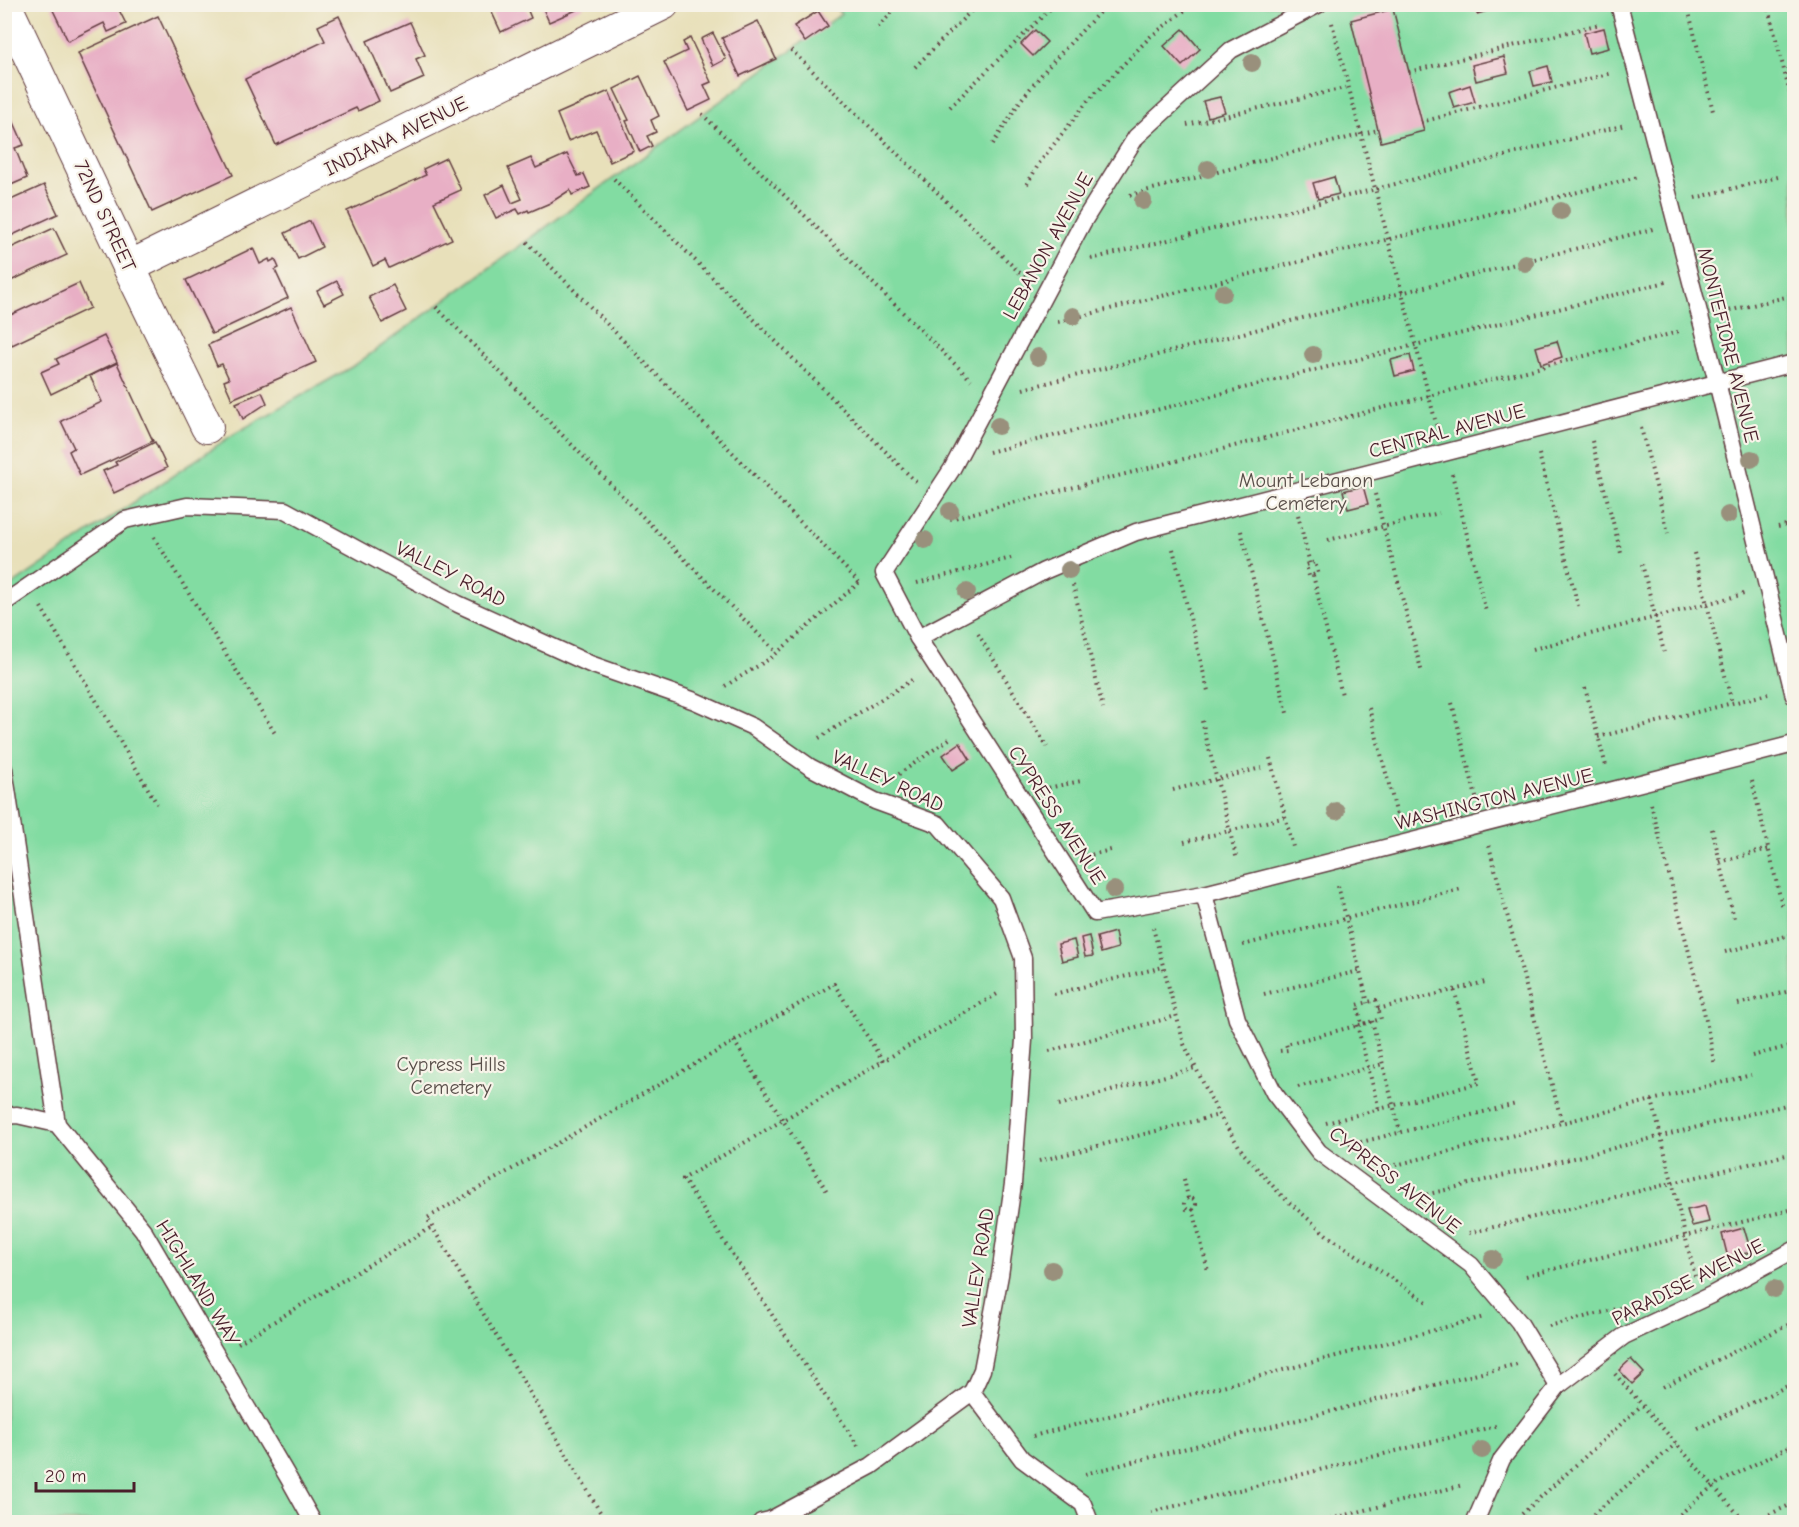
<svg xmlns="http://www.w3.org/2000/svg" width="1799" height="1527" font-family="'Comic Neue',sans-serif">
<rect width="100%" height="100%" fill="#f7f3e8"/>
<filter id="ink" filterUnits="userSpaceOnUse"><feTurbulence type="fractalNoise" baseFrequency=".0167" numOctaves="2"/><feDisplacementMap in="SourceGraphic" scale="12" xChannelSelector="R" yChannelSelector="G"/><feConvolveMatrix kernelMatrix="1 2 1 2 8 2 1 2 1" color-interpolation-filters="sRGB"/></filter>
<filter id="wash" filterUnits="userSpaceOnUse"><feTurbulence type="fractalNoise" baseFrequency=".008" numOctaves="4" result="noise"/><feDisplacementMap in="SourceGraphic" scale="24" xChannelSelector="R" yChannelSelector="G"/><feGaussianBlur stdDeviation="1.35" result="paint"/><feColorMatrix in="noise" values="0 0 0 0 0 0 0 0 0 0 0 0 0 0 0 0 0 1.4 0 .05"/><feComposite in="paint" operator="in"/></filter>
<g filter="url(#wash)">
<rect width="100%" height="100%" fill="#e8e0ba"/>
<!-- green -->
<polygon fill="#82dca2" stroke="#667e66" stroke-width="1.5" points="833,5 1794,5 1794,1522 5,1522 5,590 234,434 355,365 841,14"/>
<g id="blocks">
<!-- building -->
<g fill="#e8afc5">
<polygon points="50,4 116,4 126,24 108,32 104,23 68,41"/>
<polygon points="488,4 525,4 531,18 501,32"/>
<polygon points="541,4 582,4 583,7 549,22"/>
<polygon points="1475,4 1497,4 1498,8 1477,14"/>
<polygon points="1393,9 1424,131 1381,142 1351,20"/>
<polygon points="818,11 828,26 805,42 794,26"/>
<polygon points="158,16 233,175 152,212 78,53"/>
<polygon points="339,16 379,101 358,111 356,108 276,145 245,79 325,41 318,26"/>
<polygon points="758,21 776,59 740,76 722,38"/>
<polygon points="410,22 425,55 416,59 424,78 390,93 367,41"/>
<polygon points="1604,28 1609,48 1589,53 1584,33"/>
<polygon points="1183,29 1200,49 1182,66 1164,46"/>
<polygon points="1035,30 1047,42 1033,56 1021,44"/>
<polygon points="713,33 726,59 713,66 701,39"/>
<polygon points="690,38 711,82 704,85 711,100 688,111 664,62 687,51 683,42"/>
<polygon points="1504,57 1508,73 1476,81 1472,65"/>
<polygon points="1548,66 1552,82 1534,86 1530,71"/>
<polygon points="640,76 659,116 651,120 656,132 647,136 652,146 640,152 626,121 629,120 614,89"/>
<polygon points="1470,85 1475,102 1454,108 1449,92"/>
<polygon points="609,91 634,151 610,162 596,130 568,141 557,114"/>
<polygon points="1220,97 1225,112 1208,117 1203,101"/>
<polygon points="12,118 24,145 15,148 27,178 4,188 4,122"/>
<polygon points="567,154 578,176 584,174 590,187 572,195 570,190 550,203 529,212 528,210 520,214 517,209 496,218 485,195 504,185 512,203 522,199 508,168 531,158 536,168"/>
<polygon points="446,158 461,190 434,202 452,239 389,268 385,260 373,266 347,211 426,175 423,169"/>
<polygon points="1334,177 1339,194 1318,199 1313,183"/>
<polygon points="44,185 58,214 4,239 4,203"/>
<polygon points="310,221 322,247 298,259 285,233"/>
<polygon points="54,228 67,255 4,284 4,251"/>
<polygon points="253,248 260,264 269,259 270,262 275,259 279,268 275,270 288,298 212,334 186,280"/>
<polygon points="337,281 344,294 324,304 317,291"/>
<polygon points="79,283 90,308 12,345 4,328 4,318"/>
<polygon points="393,285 406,311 382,323 369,297"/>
<polygon points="291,307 316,362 232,399 224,381 229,379 222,364 217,366 208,345"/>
<polygon points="104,336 117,362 51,394 41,372 59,364 56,359"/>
<polygon points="1557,341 1562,357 1541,364 1536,347"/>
<polygon points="1410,355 1414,371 1395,376 1391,360"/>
<polygon points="117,363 153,441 80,475 69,451 74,448 61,421 102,402 90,376"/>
<polygon points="262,392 267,403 243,419 236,403"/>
<polygon points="155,442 167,468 114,493 103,471 117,465 115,462"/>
<polygon points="1363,486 1368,504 1348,509 1343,491"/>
<polygon points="960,743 970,759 953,770 943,755"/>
<polygon points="1115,932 1118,948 1101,953 1097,937"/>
<polygon points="1089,936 1093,956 1085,957 1081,938"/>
<polygon points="1074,940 1078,957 1062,961 1058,944"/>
<polygon points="1705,1206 1709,1222 1692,1226 1687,1210"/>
<polygon points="1744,1228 1751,1252 1728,1258 1722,1234"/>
<polygon points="1631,1359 1644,1373 1632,1384 1619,1370"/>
</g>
</g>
</g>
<g filter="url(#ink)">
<use href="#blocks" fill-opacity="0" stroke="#623c40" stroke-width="1.5"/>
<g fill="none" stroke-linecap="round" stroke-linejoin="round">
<!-- lane casing -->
<g stroke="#623c40" stroke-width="19">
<g id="lane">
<polyline points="1319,4 1231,50 1136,137 1083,222 952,469 884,573 918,638 1095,913 1204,894 1237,1019 1274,1093 1319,1152 1471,1265 1519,1322 1558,1386"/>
<polyline points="1619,4 1717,382 1794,696"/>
<polyline points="4,603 125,520 187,506 285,510 458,604 590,664 695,701 753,727 810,767 875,801 938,824 1001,898 1023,958 1024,1040 1013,1184 1000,1275 982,1370 972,1392 1022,1459 1083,1504 1090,1522"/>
<polyline points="918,638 1044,571 1136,532 1794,363"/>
<polyline points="4,769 57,1124"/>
<polyline points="1204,894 1794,744"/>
<polyline points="4,1116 17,1115 57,1124 143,1230 289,1479 313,1522"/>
<polyline points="761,1522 770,1520 871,1466 972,1392"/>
<polyline points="1475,1522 1502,1459 1558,1386 1624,1336 1711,1295 1794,1250"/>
</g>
</g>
<!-- street casing -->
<g stroke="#623c40" stroke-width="34">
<g id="street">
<polyline points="5,4 129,267 207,427"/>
<polyline points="129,267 663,4"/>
</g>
</g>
<!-- path -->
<g stroke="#623c40" stroke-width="4" stroke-dasharray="1.5 4.5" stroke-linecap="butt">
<polyline points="1687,4 1713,111"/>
<polyline points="1767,4 1794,109"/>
<polyline points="1332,23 1438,431"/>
<polyline points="878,27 900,4"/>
<polyline points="791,50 1025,278"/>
<polyline points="915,67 978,4"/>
<polyline points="1409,72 1600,24"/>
<polyline points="950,107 1055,4"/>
<polyline points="702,114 971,380"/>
<polyline points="1421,122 1612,73"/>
<polyline points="1187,125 1349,87"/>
<polyline points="993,144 1020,101 1047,68 1107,4"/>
<polyline points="614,179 916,482"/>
<polyline points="1027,184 1040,162 1088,101 1150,37 1193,4"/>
<polyline points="1130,195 1378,130"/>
<polyline points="1695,198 1778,177"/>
<polyline points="527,242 859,582"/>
<polyline points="1091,259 1376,189 1625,125"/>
<polyline points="436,307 777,653"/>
<polyline points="1724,312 1794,295"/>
<polyline points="1058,322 1638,177"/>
<polyline points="1023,389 1653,229"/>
<polyline points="1641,428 1668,533"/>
<polyline points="1592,441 1622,557"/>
<polyline points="989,452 1666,282"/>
<polyline points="1539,454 1578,606"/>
<polyline points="1452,474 1486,612"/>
<polyline points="1375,494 1422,673"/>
<polyline points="1298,515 1310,564"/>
<polyline points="950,519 1678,332"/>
<polyline points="1778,527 1794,523"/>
<polyline points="1241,531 1287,713"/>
<polyline points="154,537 276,735"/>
<polyline points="1328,540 1439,513"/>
<polyline points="1173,549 1208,691"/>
<polyline points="1694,553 1732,703"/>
<polyline points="1642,564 1664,652"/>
<polyline points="1313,575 1318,573 1315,562 1306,565 1309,576 1313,575 1342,695"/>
<polyline points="917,583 1011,558"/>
<polyline points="1073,585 1103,708"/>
<polyline points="41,607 157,804"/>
<polyline points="978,634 1047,747"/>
<polyline points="1533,649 1744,594"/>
<polyline points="725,686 771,658 861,581"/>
<polyline points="1585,688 1606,766"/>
<polyline points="1452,703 1477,801"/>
<polyline points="1369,708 1398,819"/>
<polyline points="1202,721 1237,860"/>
<polyline points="1598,737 1768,694"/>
<polyline points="819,738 915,678"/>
<polyline points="1270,758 1293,847"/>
<polyline points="889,781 952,737"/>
<polyline points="1752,781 1782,905"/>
<polyline points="1043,789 1081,781"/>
<polyline points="1173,790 1261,768"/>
<polyline points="1651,804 1704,1011 1715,1066"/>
<polyline points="1712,829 1734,918"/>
<polyline points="1184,842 1286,817"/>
<polyline points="1489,846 1562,1123"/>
<polyline points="1086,856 1111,850"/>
<polyline points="1720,862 1768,849"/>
<polyline points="1338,886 1368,1003"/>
<polyline points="1153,928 1184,1044 1219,1115 1244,1154 1282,1196 1328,1236 1427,1302"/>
<polyline points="1243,945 1461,889"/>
<polyline points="1725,952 1794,934"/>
<polyline points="1054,994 1163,967"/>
<polyline points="1264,994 1359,971"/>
<polygon points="1376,1000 1381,1019 1362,1024 1357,1005"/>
<polyline points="1738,1004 1794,990"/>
<polyline points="1378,1009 1485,982"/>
<polyline points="1372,1021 1400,1132"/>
<polyline points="1357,1025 1379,1109"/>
<polyline points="734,1041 828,1193"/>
<polyline points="1049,1051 1176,1016"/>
<polyline points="1280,1051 1288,1050 1286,1044 1367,1023"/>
<polyline points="1752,1056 1794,1045"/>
<polyline points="1298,1087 1383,1064"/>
<polyline points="1652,1100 1695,1276"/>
<polyline points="1059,1105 1195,1068"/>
<polyline points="1326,1123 1479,1083 1454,989"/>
<polyline points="1349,1145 1516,1104"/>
<polyline points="1039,1161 1219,1115"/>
<polyline points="1384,1168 1751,1075"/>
<polyline points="1184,1179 1188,1198"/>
<polyline points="1421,1196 1794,1103"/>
<circle cx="1190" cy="1204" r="6"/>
<polyline points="1193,1209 1208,1271"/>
<polyline points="1469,1233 1794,1153"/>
<polyline points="1526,1276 1794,1209"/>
<polyline points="1549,1326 1620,1308"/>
<polyline points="238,1343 432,1227"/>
<polyline points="1615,1374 1745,1522"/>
<polyline points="1663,1387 1794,1322"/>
<polyline points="1698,1428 1794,1383"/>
<polyline points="1033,1436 1484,1317"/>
<polyline points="858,1446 683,1179 883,1061"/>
<polyline points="1085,1474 1517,1364"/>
<polyline points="1151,1512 1496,1426"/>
<polyline points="1522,1514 1642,1405"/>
<polyline points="606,1522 427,1218 834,984 883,1061 999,993"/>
<polyline points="1319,1522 1463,1485"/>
<polyline points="1584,1522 1676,1444"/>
<polyline points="1671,1522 1713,1486 1794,1444"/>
<polyline points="1753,1522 1794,1503"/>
</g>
<!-- lane -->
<use href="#lane" stroke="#fff" stroke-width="16"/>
<!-- street -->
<use href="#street" stroke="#fff" stroke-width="32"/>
</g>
<!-- trees -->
<g fill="#99907c">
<circle cx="1252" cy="63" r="9"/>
<circle cx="1208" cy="169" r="9"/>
<circle cx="1143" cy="201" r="9"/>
<circle cx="1561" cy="211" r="9"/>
<circle cx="1525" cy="263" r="9"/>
<circle cx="1223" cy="293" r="9"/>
<circle cx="1073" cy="316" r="9"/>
<circle cx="1313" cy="355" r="9"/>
<circle cx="1038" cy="357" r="9"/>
<circle cx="998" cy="426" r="9"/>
<circle cx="1751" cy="459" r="9"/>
<circle cx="950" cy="511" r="9"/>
<circle cx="1728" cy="515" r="9"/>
<circle cx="925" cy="540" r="9"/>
<circle cx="1069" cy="570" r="9"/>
<circle cx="967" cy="592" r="9"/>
<circle cx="1336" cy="811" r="9"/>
<circle cx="1114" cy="890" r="9"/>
<circle cx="1493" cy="1259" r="9"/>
<circle cx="1052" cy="1270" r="9"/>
<circle cx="1774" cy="1289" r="9"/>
<circle cx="1482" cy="1450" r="9"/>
</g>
</g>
<g text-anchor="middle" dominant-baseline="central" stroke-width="4.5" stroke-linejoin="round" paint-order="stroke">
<!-- street labels -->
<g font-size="20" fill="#4a1f2b" stroke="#f7f3e8">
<text transform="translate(396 136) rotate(-26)">INDIANA AVENUE</text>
<text transform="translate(105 216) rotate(65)">72ND STREET</text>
<text transform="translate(1048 246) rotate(-61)">LEBANON AVENUE</text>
<text transform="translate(1728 345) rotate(76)">MONTEFIORE AVENUE</text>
<text transform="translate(1447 431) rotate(-15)">CENTRAL AVENUE</text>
<text transform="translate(451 574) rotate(27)">VALLEY ROAD</text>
<text transform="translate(888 781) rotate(25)">VALLEY ROAD</text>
<text transform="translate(1494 799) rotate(-14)">WASHINGTON AVENUE</text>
<text transform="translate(1057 815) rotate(57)">CYPRESS AVENUE</text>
<text transform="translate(1395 1180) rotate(38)">CYPRESS AVENUE</text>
<text transform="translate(978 1268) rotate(-81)">VALLEY ROAD</text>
<text transform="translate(1688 1282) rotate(-27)">PARADISE AVENUE</text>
<text transform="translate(198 1283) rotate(59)">HIGHLAND WAY</text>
</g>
<!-- park labels -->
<g font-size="20" fill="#584e49" stroke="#f7f3e8">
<text x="1306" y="480">Mount Lebanon<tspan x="1306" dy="23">Cemetery</tspan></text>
<text x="451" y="1064">Cypress Hills<tspan x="451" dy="23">Cemetery</tspan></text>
</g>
</g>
<!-- margin -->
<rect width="1799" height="1527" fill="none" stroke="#f7f3e8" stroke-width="24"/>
<!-- scale -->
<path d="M36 1482v9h98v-9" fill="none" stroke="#4a1f2b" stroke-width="3"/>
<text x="45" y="1482" font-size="18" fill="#4a1f2b" stroke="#f7f3e8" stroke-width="4.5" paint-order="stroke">20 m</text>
</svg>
